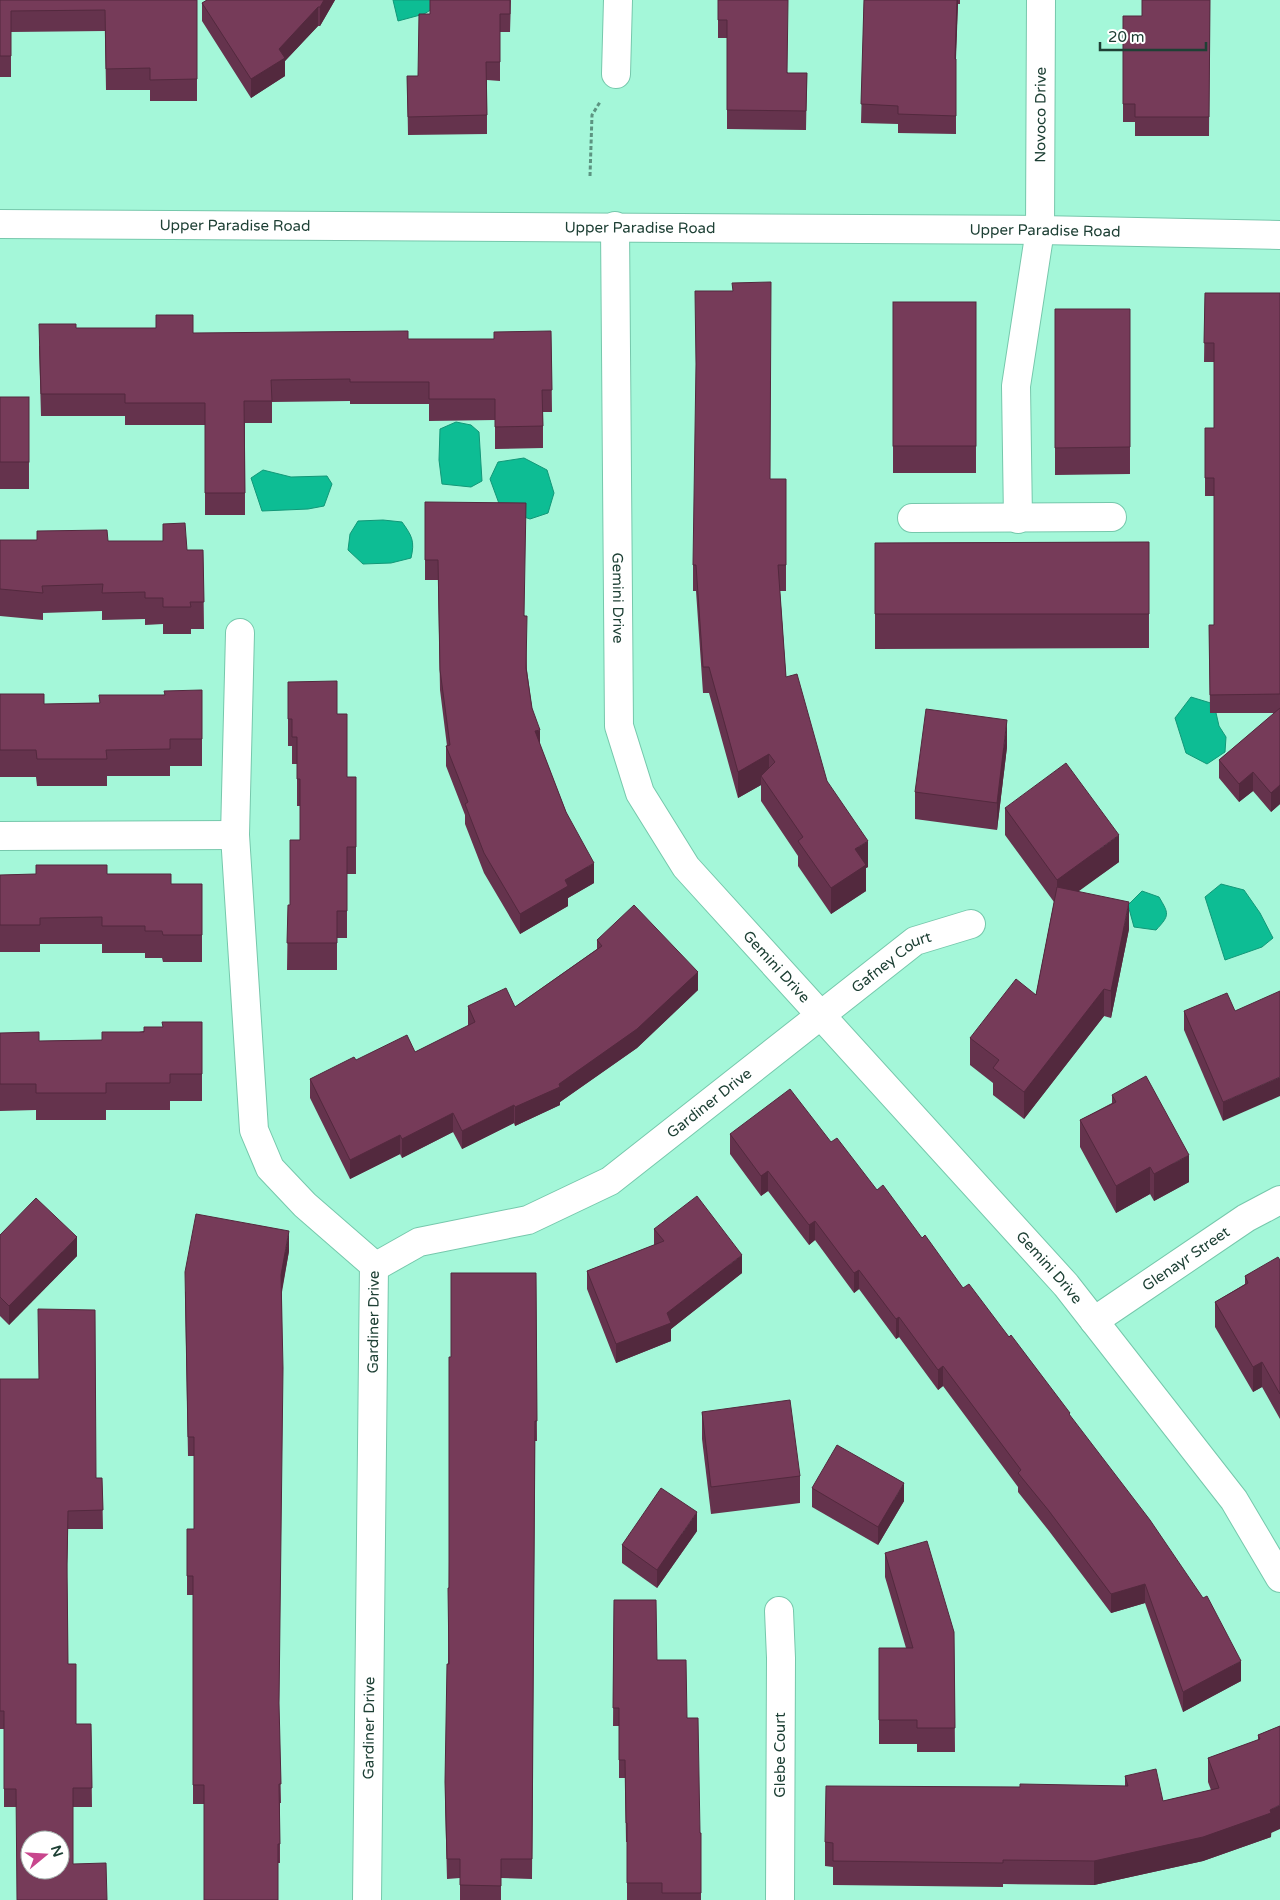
<svg xmlns="http://www.w3.org/2000/svg" width="1280" height="1900" font-family="'Varela Round',sans-serif">
<rect width="100%" height="100%" fill="#a4f7d9"/>
<!-- water -->
<g fill="#0dbd94" stroke="#129878">
<polygon points="393,0 434,0 434,8 424,14 398,21"/>
<polygon points="456,422 471,425 479,432 482,481 471,487 442,484 439,460 440,429"/>
<polygon points="524,458 547,470 554,493 548,513 530,519 501,509 490,479 498,462"/>
<polygon points="263,470 291,477 327,476 332,484 324,506 308,509 262,511 251,478"/>
<path d="M383,520L402,522C412,536 415,541 411,558L391,563L363,564L348,550L350,534L358,521Z"/>
<polygon points="1191,697 1214,704 1219,726 1226,737 1225,752 1207,764 1186,753 1175,718"/>
<polygon points="1221,884 1244,890 1260,913 1273,938 1262,947 1225,960 1205,897"/>
<path d="M1142,891L1159,897C1169,914 1170,915 1156,930L1134,927L1128,905Z"/>
</g>
<g fill="none" stroke-linecap="round" stroke-linejoin="round">
<!-- minor casing -->
<g stroke="#76c8ac" stroke-width="30">
<g id="minor">
<polyline points="616,74 618,0"/>
<path id="s1" d="M615,226L619,726L640,793L686,867L1066,1285L1234,1500L1280,1578"/>
<polyline points="912,518 1112,517"/>
<path id="s2" d="M1018,519L1016,386L1040,230L1041,0"/>
<polyline points="240,633 235,835 254,1130 270,1168 305,1205 374,1265"/>
<polyline points="0,836 235,835"/>
<path id="s3" d="M374,1265L380,1264L419,1242L528,1220L610,1181L915,941L971,924"/>
<path id="s4" d="M1094,1321L1246,1218L1280,1200"/>
<polyline points="779,1611 781,1658 780,1900"/>
<path id="s5" d="M367,1900L374,1265"/>
</g>
</g>
<!-- major casing -->
<g stroke="#76c8ac" stroke-width="30">
<g id="major">
<path id="s6" d="M0,224L1040,230L1280,235"/>
</g>
</g>
<!-- path -->
<polyline stroke="#5c9481" stroke-width="3" stroke-dasharray="4 2.5" stroke-linecap="butt" points="590,176 592,115 600,102"/>
<!-- minor -->
<use href="#minor" stroke="#fff" stroke-width="28"/>
<!-- major -->
<use href="#major" stroke="#fff" stroke-width="28"/>
</g>
<!-- wall -->
<g fill="#65334d">
<polygon points="0,0 197,0 197,101 150,101 150,90 106,90 105,31 11,32 11,77 0,77"/>
<polygon points="207,0 335,0 320,26 318,26 285,61 285,76 251,98 202,21 202,3"/>
<polygon points="511,0 510,32 500,32 500,81 487,80 487,134 408,135 407,76 418,76 430,14"/>
<polygon points="718,0 788,73 807,73 806,130 727,129 727,38 718,38"/>
<polygon points="864,0 960,0 960,4 958,4 956,59 956,134 898,133 898,124 861,123"/>
<polygon points="1210,0 1209,136 1135,136 1135,122 1123,122 1123,16 1142,16"/>
<polygon points="1205,293 1280,293 1280,804 1271,812 1253,791 1239,802 1219,778 1219,760 1275,713 1210,713 1209,625 1214,625 1214,496 1205,496 1205,428 1214,428 1214,362 1204,362"/>
<rect x="893" y="302" width="83" height="171"/>
<polygon points="1055,309 1130,309 1130,474 1055,475"/>
<polygon points="76,328 193,333 408,339 494,339 551,331 552,412 543,412 543,448 495,449 495,420 429,421 429,404 350,404 350,401 272,402 272,423 245,423 245,515 205,515 205,425 125,425 125,416 41,416 39,346"/>
<rect x="0" y="397" width="29" height="92"/>
<polygon points="771,479 786,479 786,591 780,591 786,677 827,781 868,867 866,868 866,891 831,914 798,866 798,856 761,801 761,785 738,798 709,693 703,693 696,591 693,591 693,565"/>
<polygon points="425,502 525,616 527,670 532,708 540,745 594,883 568,898 568,906 520,934 484,873 465,824 465,815 446,766 446,746 447,746 440,690 438,580 425,580"/>
<polygon points="0,540 108,541 187,550 203,550 204,629 191,629 191,634 163,634 163,624 145,625 145,619 102,620 102,611 43,613 43,620 0,616"/>
<polygon points="1149,542 1149,648 875,649 875,543"/>
<polygon points="288,682 337,714 347,777 356,777 356,874 347,874 347,938 337,938 337,970 287,970 288,905 290,905 300,840 300,806 297,806 297,764 292,764 292,746 288,746"/>
<polygon points="202,690 202,766 170,766 170,776 107,776 107,786 37,786 36,777 0,777 0,694 44,704 99,703"/>
<polygon points="1007,747 997,830 915,819 915,792"/>
<polygon points="1005,808 1119,862 1078,891 1129,929 1111,1018 1104,1016 1024,1119 993,1095 993,1083 970,1065 970,1038 1036,995 1054,902 1005,835"/>
<polygon points="107,874 171,884 202,884 202,962 163,962 162,958 145,958 145,953 102,953 102,944 40,944 40,952 0,952 0,875"/>
<polygon points="597,940 698,990 637,1048 560,1102 560,1105 515,1126 514,1123 462,1149 453,1132 402,1158 400,1154 350,1179 310,1098 310,1079 356,1060 415,1052 468,1026 468,1006 515,1007 597,949"/>
<polygon points="1184,1011 1235,1011 1223,1121 1184,1030"/>
<polygon points="202,1022 202,1101 170,1101 170,1110 106,1110 106,1120 36,1120 36,1110 0,1111 0,1033 39,1041 102,1040 162,1027"/>
<polygon points="1112,1095 1189,1182 1154,1201 1150,1194 1116,1213 1080,1147 1080,1120 1112,1103"/>
<polygon points="730,1134 831,1142 922,1238 963,1288 1009,1337 1070,1416 1241,1681 1183,1712 1145,1603 1111,1613 1049,1531 1018,1492 1018,1487 943,1386 938,1390 899,1337 896,1339 859,1289 854,1293 815,1240 809,1245 768,1191 761,1196 730,1154"/>
<polygon points="654,1229 742,1273 671,1329 671,1341 616,1363 587,1289 587,1271 654,1245"/>
<polygon points="0,1235 77,1256 9,1325 0,1316"/>
<polygon points="289,1251 282,1292 279,1709 281,1803 280,1803 280,1863 278,1863 204,1804 193,1804 193,1595 187,1595 187,1529 194,1529 194,1456 188,1456 185,1292"/>
<polygon points="1280,1260 1280,1419 1262,1387 1253,1392 1215,1327 1215,1302 1245,1284 1245,1276"/>
<polygon points="536,1273 537,1441 535,1441 532,1879 501,1878 501,1900 460,1900 460,1878 447,1879 445,1802 448,1664 451,1357"/>
<polygon points="0,1379 96,1478 102,1478 103,1529 68,1529 67,1577 68,1664 76,1724 91,1724 92,1807 73,1807 73,1864 107,1900 16,1807 4,1807 4,1729 0,1729"/>
<polygon points="702,1412 800,1476 800,1503 711,1514 702,1439"/>
<polygon points="812,1488 904,1501 878,1545 812,1507"/>
<polygon points="697,1531 657,1588 622,1563 622,1545"/>
<polygon points="885,1553 954,1632 955,1752 917,1752 917,1744 879,1744 879,1648 906,1648 885,1577"/>
<polygon points="614,1600 657,1660 687,1718 700,1833 701,1833 701,1900 627,1900 627,1842 626,1842 625,1778 619,1778 619,1726 613,1726"/>
<polygon points="1280,1726 1271,1837 1203,1861 1094,1885 1003,1884 1003,1887 833,1885 833,1867 825,1866 825,1842 1020,1787 1125,1786 1125,1776 1163,1801 1211,1790 1208,1782 1208,1758 1258,1740 1258,1735"/>
</g>
<!-- shaded-wall -->
<g fill="#53293e">
<polygon points="324,0 335,0 320,26 320,7"/>
<polygon points="957,0 958,0 955,77 955,59"/>
<polygon points="318,7 318,26 285,61 285,76 251,98 251,79"/>
<polygon points="1007,720 1007,747 997,830 997,803"/>
<polygon points="540,730 540,750 535,731"/>
<polygon points="769,754 769,780 761,776 761,785 738,798 738,772"/>
<polygon points="1253,772 1253,791 1239,802 1239,784"/>
<polygon points="1280,785 1280,804 1271,812 1271,793"/>
<polygon points="1119,835 1119,862 1057,907 1057,880"/>
<polygon points="868,841 868,867 866,868 866,891 831,914 831,888 855,849"/>
<polygon points="594,863 594,883 568,898 568,906 520,934 520,914 565,880"/>
<polygon points="1129,902 1129,929 1111,1018 1111,991"/>
<polygon points="698,972 698,990 637,1048 560,1102 560,1105 515,1126 515,1107 559,1084"/>
<polygon points="1104,989 1104,1016 1024,1119 1024,1092"/>
<polygon points="1280,1077 1280,1096 1223,1121 1223,1102"/>
<polygon points="514,1105 514,1123 462,1149 462,1131"/>
<polygon points="453,1113 453,1132 402,1158 402,1139"/>
<polygon points="400,1135 400,1154 350,1179 350,1160"/>
<polygon points="1189,1155 1189,1182 1154,1201 1154,1174"/>
<polygon points="1150,1167 1150,1194 1116,1213 1116,1186"/>
<polygon points="768,1171 768,1191 761,1196 761,1176"/>
<polygon points="815,1221 815,1240 809,1245 809,1225"/>
<polygon points="289,1231 289,1251 281,1294 281,1275"/>
<polygon points="77,1237 77,1256 9,1325 9,1306"/>
<polygon points="742,1255 742,1273 671,1329 671,1341 616,1363 616,1344 667,1313"/>
<polygon points="859,1270 859,1289 854,1293 854,1273"/>
<polygon points="899,1317 899,1337 896,1339 896,1319"/>
<polygon points="1262,1362 1262,1387 1253,1392 1253,1367"/>
<polygon points="943,1366 943,1386 938,1390 938,1370"/>
<polygon points="904,1483 904,1501 878,1545 878,1527"/>
<polygon points="697,1512 697,1531 657,1588 657,1570"/>
<polygon points="1145,1584 1145,1603 1111,1613 1111,1594"/>
<polygon points="1241,1661 1241,1681 1183,1712 1183,1692"/>
<polygon points="1280,1805 1280,1829 1271,1833 1271,1837 1203,1861 1094,1885 1094,1861 1270,1810"/>
</g>
<!-- building -->
<g fill="#763b59" stroke="#53293e" fill-rule="evenodd">
<polygon points="0,0 197,0 197,79 150,80 150,68 106,69 105,10 11,11 11,56 0,56"/>
<polygon points="207,0 324,0 320,7 318,7 279,49 285,58 251,79 202,3"/>
<polygon points="430,0 510,0 510,14 500,14 500,62 486,62 487,115 408,117 407,76 418,76 419,14 430,14"/>
<polygon points="718,0 788,0 787,73 807,73 806,111 727,110 727,20 718,20"/>
<polygon points="864,0 957,0 955,59 956,59 956,116 898,114 898,106 861,104"/>
<polygon points="1142,0 1210,0 1209,117 1135,117 1135,104 1123,104 1123,16 1142,16"/>
<polygon points="771,282 770,479 786,479 786,565 778,565 786,677 797,674 827,781 868,841 855,849 866,865 831,888 798,841 803,837 761,776 775,762 769,754 738,772 709,667 703,667 696,565 693,565 696,364 695,291 733,291 732,283"/>
<polygon points="1205,293 1280,293 1280,694 1210,695 1209,625 1214,625 1214,478 1205,478 1205,428 1214,428 1214,343 1204,343"/>
<rect x="893" y="302" width="83" height="144"/>
<polygon points="1055,309 1130,309 1130,447 1055,448"/>
<polygon points="156,315 193,315 193,333 408,331 408,339 494,339 494,332 551,331 552,390 542,390 543,426 495,427 495,399 429,399 429,382 350,382 350,379 271,380 272,401 244,401 245,493 205,493 205,403 125,403 125,394 41,394 39,324 76,324 76,328 156,328"/>
<rect x="0" y="397" width="29" height="65"/>
<polygon points="425,502 526,503 524,616 527,616 526,668 532,708 540,730 535,731 566,812 594,863 565,880 568,886 520,914 484,853 465,804 468,802 446,746 450,745 440,670 438,560 425,560"/>
<polygon points="185,523 187,550 203,550 204,602 190,602 191,607 163,607 163,598 145,598 145,592 102,593 103,584 42,586 43,593 0,589 0,540 37,540 37,531 107,530 108,541 163,541 163,524"/>
<polygon points="1149,542 1149,614 875,614 875,543"/>
<polygon points="337,681 337,714 347,714 347,777 356,777 356,847 347,847 347,911 337,911 337,943 287,943 288,905 290,905 290,840 300,840 300,779 297,779 297,737 292,737 292,719 288,719 288,682"/>
<polygon points="202,690 202,739 170,739 170,749 106,750 107,759 37,759 36,750 0,750 0,694 44,694 44,704 100,703 99,695 165,695 164,691"/>
<polygon points="1280,708 1280,785 1271,793 1253,772 1239,784 1219,760"/>
<polygon points="926,709 1007,720 997,803 915,792"/>
<polygon points="1066,763 1119,835 1057,880 1005,808"/>
<polygon points="36,865 107,865 107,874 171,874 171,884 202,884 202,935 163,935 162,931 145,931 145,926 102,926 102,917 40,918 40,925 0,925 0,875 36,874"/>
<polygon points="1057,887 1129,902 1111,991 1104,989 1024,1092 993,1068 999,1060 970,1038 1016,979 1036,995"/>
<polygon points="634,905 698,972 637,1029 559,1084 560,1087 515,1107 514,1105 462,1131 453,1113 402,1139 400,1135 350,1160 310,1079 354,1057 356,1060 407,1035 415,1052 475,1022 468,1006 506,988 515,1007 602,946 597,940"/>
<polygon points="1280,991 1280,1077 1223,1102 1184,1011 1227,993 1235,1011"/>
<polygon points="162,1022 202,1022 202,1074 170,1074 170,1083 106,1083 106,1093 36,1093 36,1084 0,1084 0,1033 39,1032 39,1041 102,1040 102,1032 144,1032 144,1027 163,1027"/>
<polygon points="1146,1076 1189,1155 1154,1174 1150,1167 1116,1186 1080,1120 1116,1102 1112,1095"/>
<polygon points="790,1089 831,1142 837,1138 877,1190 883,1185 922,1238 925,1235 963,1288 969,1284 1009,1337 1011,1335 1070,1413 1069,1414 1150,1520 1203,1598 1207,1596 1241,1661 1183,1692 1145,1584 1111,1594 1049,1511 1018,1473 1021,1470 943,1366 938,1370 899,1317 896,1319 859,1270 854,1273 815,1221 809,1225 768,1171 761,1176 730,1134"/>
<polygon points="697,1196 742,1255 667,1313 671,1323 616,1344 587,1271 664,1241 654,1229"/>
<polygon points="36,1198 77,1237 9,1306 0,1297 0,1235"/>
<polygon points="196,1214 289,1231 281,1275 283,1368 279,1703 281,1784 279,1784 280,1844 278,1844 278,1900 204,1900 204,1785 193,1785 193,1576 187,1576 187,1529 194,1529 194,1437 188,1437 185,1272"/>
<polygon points="1278,1257 1280,1260 1280,1394 1262,1362 1253,1367 1215,1302 1248,1283 1245,1276"/>
<polygon points="451,1273 536,1273 537,1421 535,1421 532,1859 501,1859 501,1886 460,1885 460,1859 447,1859 445,1782 447,1664 449,1664 448,1588 449,1588 449,1357 451,1357"/>
<path d="M38,1309L95,1310L96,1478H102L103,1510L68,1511L67,1564L68,1664H76V1724H91L92,1788H73V1864L106,1863L107,1900H17L16,1789H4V1711H0V1379H39ZM30,1840H60V1870H30Z"/>
<polygon points="790,1400 800,1476 711,1487 702,1412"/>
<polygon points="837,1445 904,1483 878,1527 812,1488"/>
<polygon points="661,1488 697,1512 657,1570 622,1545"/>
<polygon points="927,1541 954,1632 955,1728 917,1728 917,1720 879,1720 879,1648 913,1648 885,1553"/>
<polygon points="614,1600 656,1600 657,1660 686,1660 687,1718 698,1718 700,1833 701,1833 701,1893 662,1893 662,1883 627,1883 627,1823 626,1823 625,1760 619,1760 619,1708 613,1708"/>
<polygon points="1280,1726 1280,1805 1270,1810 1271,1813 1203,1837 1094,1861 1003,1860 1003,1863 833,1861 833,1843 825,1842 826,1786 1020,1787 1020,1784 1128,1786 1125,1776 1156,1769 1163,1801 1219,1788 1208,1758 1260,1739 1258,1735"/>
</g>
<g text-anchor="middle" dominant-baseline="central" stroke-width="5" stroke-linejoin="round" paint-order="stroke">
<!-- street labels -->
<g font-size="15" fill="#1e4035" stroke="#fff">
<text stroke="none"><textPath href="#s2" startOffset="406">Novoco Drive</textPath></text>
<text stroke="none"><textPath href="#s6" startOffset="235">Upper Paradise Road</textPath></text>
<text stroke="none"><textPath href="#s6" startOffset="640">Upper Paradise Road</textPath></text>
<text stroke="none"><textPath href="#s6" startOffset="1045">Upper Paradise Road</textPath></text>
<text stroke="none"><textPath href="#s1" startOffset="372">Gemini Drive</textPath></text>
<text stroke="none"><textPath href="#s3" startOffset="610">Gafney Court</textPath></text>
<text stroke="none"><textPath href="#s1" startOffset="792">Gemini Drive</textPath></text>
<text stroke="none"><textPath href="#s3" startOffset="379">Gardiner Drive</textPath></text>
<text stroke="none"><textPath href="#s4" startOffset="111">Glenayr Street</textPath></text>
<text stroke="none"><textPath href="#s1" startOffset="1198">Gemini Drive</textPath></text>
<text stroke="none"><textPath href="#s5" startOffset="578">Gardiner Drive</textPath></text>
<text stroke="none"><textPath href="#s5" startOffset="172">Gardiner Drive</textPath></text>
<text transform="translate(780 1755) rotate(-90)">Glebe Court</text>
</g>
</g>
<!-- north arrow -->
<g transform="translate(45 1855) rotate(72)"><circle r="24" fill="#ffffff" stroke="#a5b3ae"/>
<path d="M0-4L9 19L0 12L-9 19Z" fill="#c8468d"/>
<text y="-8" font-size="14" font-weight="bold" text-anchor="middle" fill="#1e4035">N</text>
</g>
<!-- scale -->
<path d="M1100 42v8h106v-8" fill="none" stroke="#1e4035" stroke-width="2.5"/>
<text x="1108" y="42" font-size="15" fill="#1e4035" stroke="#ffffff" stroke-width="4" paint-order="stroke">20 m</text>
</svg>
